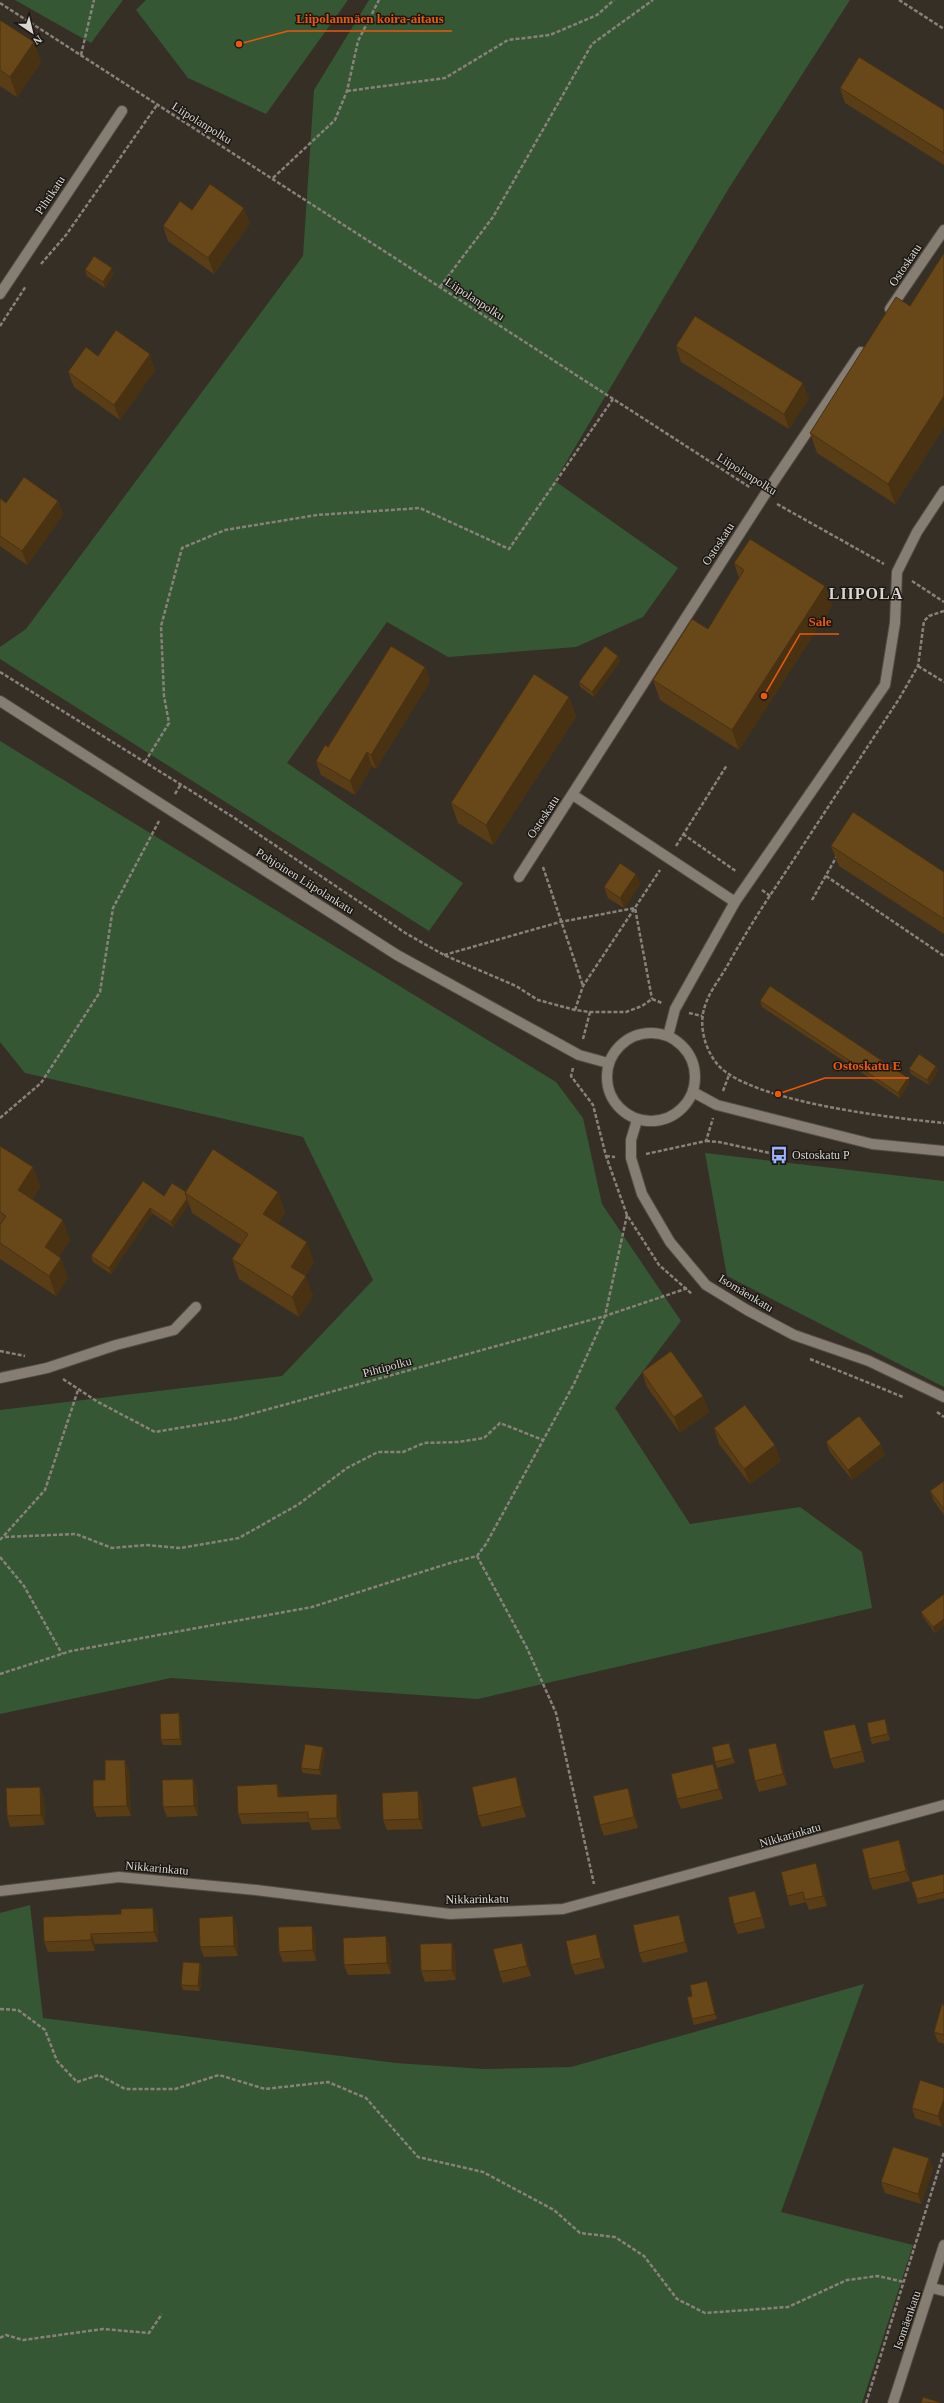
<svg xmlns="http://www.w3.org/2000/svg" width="944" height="2403" font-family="Georgia,serif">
<rect width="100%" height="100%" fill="#362f26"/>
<!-- green -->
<g fill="#365734">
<polygon points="15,0 123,0 91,43"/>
<polygon points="146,0 348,0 266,114 188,78 136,10"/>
<polygon points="369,0 850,0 729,188 555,481 678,568 643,617 576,647 448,657 387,622 287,763 463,883 429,931 0,659 0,647 26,629 303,256 314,90"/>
<polygon points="0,741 556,1082 583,1118 602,1204 681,1321 615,1408 690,1524 800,1507 862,1552 872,1608 478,1699 171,1678 0,1714 0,1410 282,1376 373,1280 303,1137 25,1073 0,1042"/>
<polygon points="705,1153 944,1181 944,1387 727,1276"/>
<polygon points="30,1905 43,2018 396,2063 483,2069 571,2067 864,1984 781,2212 913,2245 862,2403 0,2403 0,1913"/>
</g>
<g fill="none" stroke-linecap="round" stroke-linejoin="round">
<!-- minor casing -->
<g stroke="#524c44" stroke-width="12">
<g id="minor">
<polyline points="0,294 122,111"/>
<polyline points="890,309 944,230"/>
<polyline points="0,701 397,955 579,1055 608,1063"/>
<polyline points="573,795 735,902"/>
<polyline points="519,877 764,496 861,352"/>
<circle cx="651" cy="1077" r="44"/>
<polyline points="668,1036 675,1009 735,902 885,685 895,623 897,572 917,532 944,491"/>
<polyline points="693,1092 717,1105 872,1144 944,1151"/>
<polyline points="637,1120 631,1140 631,1158 642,1194 670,1242 706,1285 747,1310 794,1335 869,1361 944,1397"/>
<polyline points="0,1378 47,1368 116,1345 174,1330 196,1307"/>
<polyline points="0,1891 119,1877 256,1890 450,1914 563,1909 944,1805"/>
<polyline points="932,2288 944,2291"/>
<polyline points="893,2403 944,2245"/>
</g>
</g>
<!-- path -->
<g stroke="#88827b" stroke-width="2.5" stroke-dasharray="4 2" stroke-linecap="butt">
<polyline points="899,0 944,29"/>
<polyline points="0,3 751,488"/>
<polyline points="81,55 94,0"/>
<polyline points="347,91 445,78 508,40 550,35 597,15 614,0"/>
<polyline points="273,178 335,120 347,91 358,41 379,0"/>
<polyline points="41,264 66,235 157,105"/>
<polyline points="440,287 493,217 592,44 653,0"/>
<polyline points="0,326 26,286"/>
<polyline points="777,504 884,564"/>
<polyline points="912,581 944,602"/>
<path d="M944,611L929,616L924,621L918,666L899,699C856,764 814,829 771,894C755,918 740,943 726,968C719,980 709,992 705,1006C698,1025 705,1050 718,1065C751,1102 893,1118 944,1123"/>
<polyline points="918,666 944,682"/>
<polyline points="0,672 233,817 407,934 444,955 516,986 538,1000 575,1010 590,1012 626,1012 642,1006 652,999 662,1003"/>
<polyline points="145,762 169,723 164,696 161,626 182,548 225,530 317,515 420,508 509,549 613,399"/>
<polyline points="175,794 181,784"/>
<polyline points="683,834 737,872"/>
<polyline points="676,846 727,765"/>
<polyline points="543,867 583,986"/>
<polyline points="826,876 944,956"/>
<polyline points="762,890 770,896"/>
<polyline points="812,900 837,856"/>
<polyline points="444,955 560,922 635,908 652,999"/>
<polyline points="575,1010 583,986 660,870"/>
<polyline points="689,1013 702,1016"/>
<polyline points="583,1039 590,1012"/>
<polyline points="573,1068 571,1076 593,1105 606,1156 627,1215 659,1265 692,1294"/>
<polyline points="723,1091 729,1075"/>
<polyline points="0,1118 41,1083 100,992 113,908 159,821"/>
<polyline points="706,1141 719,1142 779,1155"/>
<polyline points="646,1154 706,1141 713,1118"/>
<polyline points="606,1156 615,1157"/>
<polyline points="0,1351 25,1356"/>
<polyline points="810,1359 903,1397"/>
<polyline points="63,1379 98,1402 155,1432 233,1419 605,1316 688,1288"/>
<polyline points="937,1412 944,1417"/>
<polyline points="5,1537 76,1534 112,1548 146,1545 180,1548 239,1538 299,1504 347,1468 378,1452 403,1452 424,1443 458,1442 484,1438 500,1423 543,1440"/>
<polyline points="0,1540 45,1490 78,1390"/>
<polyline points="477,1556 527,1648 556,1713 594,1884"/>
<polyline points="0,1557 24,1586 62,1654"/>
<polyline points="0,1674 71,1651 312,1607 450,1563 477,1556 486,1544 574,1384 605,1316 627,1215"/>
<polyline points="0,2009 18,2010 45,2030 57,2061 77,2082 99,2075 125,2089 175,2089 219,2075 265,2089 328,2082 366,2098 418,2157 483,2172 554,2210 580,2233 615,2237 644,2256 677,2299 705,2313 788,2307 847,2280 878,2276 904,2282"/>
<polyline points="0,2338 6,2335 23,2340 103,2329 149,2333 162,2314"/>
<polyline points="866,2403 944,2152"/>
</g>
<!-- minor -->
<use href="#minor" stroke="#867d73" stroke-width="10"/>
</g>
<!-- wall -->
<g fill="#593d16">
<polygon points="0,20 41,62 17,97 0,86"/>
<polygon points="840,88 944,110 944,165 845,103"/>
<polygon points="192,210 250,223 214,274 168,241 163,226"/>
<polygon points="944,253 944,427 895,504 817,453 810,433 910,306"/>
<polygon points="85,270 114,273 105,288 87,276"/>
<polygon points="676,346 809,398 789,429 681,362"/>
<polygon points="98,356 155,370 120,420 74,387 68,372"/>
<polygon points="0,498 6,503 58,501 63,515 27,565 0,546"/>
<polygon points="734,563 825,586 832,606 739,750 660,700 653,680 708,629 739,578"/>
<polygon points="618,656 620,661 594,697 580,687 579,682"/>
<polygon points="425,667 430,681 376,769 372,766 355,795 321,775 316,761 328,747"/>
<polygon points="569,697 576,717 493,845 458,823 451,803"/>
<polygon points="831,846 944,872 944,934 839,866"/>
<polygon points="636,874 640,884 624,908 608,898 604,887"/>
<polygon points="760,1001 908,1078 909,1083 900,1098 762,1007"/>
<polygon points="936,1066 938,1071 929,1085 911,1074 909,1069"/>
<polygon points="0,1146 33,1167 40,1187 32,1200 70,1240 59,1256 68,1278 56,1296 0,1259"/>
<polygon points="186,1192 278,1192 285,1212 278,1223 314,1262 305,1276 313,1296 299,1317 239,1279 232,1259 241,1245 192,1213 189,1204 173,1227 152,1213 111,1274 93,1262 91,1256 164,1196"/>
<polygon points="642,1372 703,1396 709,1412 680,1433 647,1387"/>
<polygon points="714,1428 781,1461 750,1484 719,1444"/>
<polygon points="826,1442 885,1455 852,1480 830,1452"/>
<polygon points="944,1481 944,1515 934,1501 930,1491"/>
<polygon points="944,1594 944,1626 935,1633 923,1617 921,1612"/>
<polygon points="181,1718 182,1745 163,1745 161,1740"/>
<polygon points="887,1724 890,1740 872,1744 870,1738"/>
<polygon points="859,1734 865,1762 834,1769 830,1759"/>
<polygon points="323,1747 325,1752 321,1775 303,1773 301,1768"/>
<polygon points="731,1748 735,1763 717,1768 715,1762"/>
<polygon points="780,1753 787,1785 759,1792 755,1781"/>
<polygon points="129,1770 131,1816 97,1817 93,1807 105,1780"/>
<polygon points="717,1775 723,1799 681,1809 677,1799"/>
<polygon points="193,1779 197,1790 198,1816 167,1817 163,1807"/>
<polygon points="277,1784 281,1796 340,1805 341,1829 312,1830 309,1822 242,1824 238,1814"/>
<polygon points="40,1787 44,1798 45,1825 10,1827 7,1816"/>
<polygon points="519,1787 526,1817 482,1827 478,1816"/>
<polygon points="628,1788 631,1798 638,1828 604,1836 600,1825"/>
<polygon points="422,1802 423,1829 387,1830 383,1820"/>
<polygon points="903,1850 910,1881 873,1890 869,1879"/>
<polygon points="816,1863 820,1874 827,1906 809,1910 806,1902 790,1906 787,1896"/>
<polygon points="944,1874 944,1898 918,1904 911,1882"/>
<polygon points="755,1891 759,1901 765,1928 738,1934 734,1924"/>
<polygon points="157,1919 158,1942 95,1944 95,1951 48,1952 44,1942"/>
<polygon points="682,1925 688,1952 643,1963 639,1953"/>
<polygon points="237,1927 238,1956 204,1957 200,1947"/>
<polygon points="316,1937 316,1961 283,1962 279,1952"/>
<polygon points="452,1943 455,1954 456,1980 425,1982 421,1971"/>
<polygon points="522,1943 526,1953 531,1976 503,1983 499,1972"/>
<polygon points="599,1944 605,1968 575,1975 571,1965"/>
<polygon points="390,1947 391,1974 348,1975 344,1965"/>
<polygon points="200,1963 202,1969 200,1991 183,1990 181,1985"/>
<polygon points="709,1986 717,2019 694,2025 692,2019 692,1996"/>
<polygon points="944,2005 944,2044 938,2042 934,2032"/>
<polygon points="944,2088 944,2121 942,2127 915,2118 912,2108"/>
<polygon points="929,2158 933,2169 921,2204 885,2193 881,2182"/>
</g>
<!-- shaded-wall -->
<g fill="#493212">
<polygon points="34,42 41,62 17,97 10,77"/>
<polygon points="244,208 250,223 214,274 208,258"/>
<polygon points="112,268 114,273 105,288 103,282"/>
<polygon points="150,354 155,370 120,420 114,405"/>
<polygon points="803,383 809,398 789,429 784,414"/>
<polygon points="944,396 944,427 895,504 888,484"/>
<polygon points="58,501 63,515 27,565 22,551"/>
<polygon points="825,586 832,606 739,750 732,730"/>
<polygon points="618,656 620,661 594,697 592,692"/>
<polygon points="425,667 430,681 376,769 371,755"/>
<polygon points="569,697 576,717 493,845 486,825"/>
<polygon points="367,752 372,766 355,795 350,781"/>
<polygon points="636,874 640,884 624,908 620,898"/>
<polygon points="936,1066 938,1071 929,1085 927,1080"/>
<polygon points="908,1078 909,1083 900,1098 898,1093"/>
<polygon points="33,1167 40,1187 25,1210 18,1190"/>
<polygon points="278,1192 285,1212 271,1234 263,1214"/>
<polygon points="187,1199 189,1204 173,1227 171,1222"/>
<polygon points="150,1208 152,1213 111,1274 109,1268"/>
<polygon points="63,1220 70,1240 52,1267 45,1247"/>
<polygon points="307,1242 314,1262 298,1287 291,1267"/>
<polygon points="61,1258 68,1278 56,1296 49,1276"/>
<polygon points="306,1276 313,1296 299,1317 292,1297"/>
<polygon points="703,1396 709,1412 680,1433 674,1417"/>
<polygon points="881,1444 885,1455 852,1480 848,1470"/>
<polygon points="775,1445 781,1461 750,1484 744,1469"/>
<polygon points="944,1619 944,1626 935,1633 933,1627"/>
<polygon points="179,1713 181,1718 182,1745 180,1739"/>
<polygon points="885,1719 887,1724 890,1740 888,1734"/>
<polygon points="855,1724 859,1734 865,1762 862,1751"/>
<polygon points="729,1743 731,1748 735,1763 733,1758"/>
<polygon points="776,1743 780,1753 787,1785 783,1774"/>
<polygon points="323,1747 325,1752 321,1775 319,1770"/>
<polygon points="125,1760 129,1770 131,1816 127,1806"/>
<polygon points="713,1764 717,1775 723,1799 719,1789"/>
<polygon points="516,1777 519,1787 526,1817 522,1806"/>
<polygon points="193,1779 197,1790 198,1816 194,1806"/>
<polygon points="277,1784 281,1795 281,1807 278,1797"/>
<polygon points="40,1787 44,1798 45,1825 41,1815"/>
<polygon points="628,1788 631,1798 638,1828 634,1817"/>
<polygon points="418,1791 422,1802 423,1829 419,1819"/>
<polygon points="337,1794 340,1805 341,1829 337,1818"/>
<polygon points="899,1840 903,1850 910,1881 906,1871"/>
<polygon points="816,1863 820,1874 827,1906 823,1896"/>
<polygon points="755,1891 759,1901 765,1928 762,1917"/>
<polygon points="153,1908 157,1919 158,1942 154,1932"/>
<polygon points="679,1915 682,1925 688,1952 685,1942"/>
<polygon points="233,1916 237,1927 238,1956 234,1946"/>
<polygon points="312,1926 316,1937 316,1961 313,1950"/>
<polygon points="91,1934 95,1944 95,1951 91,1940"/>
<polygon points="596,1934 599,1944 605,1968 601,1958"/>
<polygon points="386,1936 390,1947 391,1974 387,1963"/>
<polygon points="452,1943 455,1954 456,1980 452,1970"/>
<polygon points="522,1943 526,1953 531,1976 527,1966"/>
<polygon points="200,1963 202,1969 200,1991 198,1986"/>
<polygon points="707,1981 709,1986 717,2019 715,2014"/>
<polygon points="944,2099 944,2121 942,2127 938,2116"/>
<polygon points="929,2158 933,2169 921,2204 918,2194"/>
</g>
<!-- building -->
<g fill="#684719" stroke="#493212">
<polygon points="0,20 34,42 10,77 0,70"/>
<polygon points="859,57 944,110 944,153 840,88"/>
<polygon points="210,184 244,208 208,258 163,226 180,201 192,210"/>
<polygon points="944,253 944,396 888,484 810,433 896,297 910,306"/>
<polygon points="94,256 112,268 103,282 85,270"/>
<polygon points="695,316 803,383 784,414 676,346"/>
<polygon points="116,330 150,354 114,405 68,372 86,347 98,356"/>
<polygon points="24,477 58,501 22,551 0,536 0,498 6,503"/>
<polygon points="750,539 825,586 732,730 653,680 692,619 708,629 744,570 734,563"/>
<polygon points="391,646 425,667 371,755 367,752 350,781 316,761 325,745 328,747"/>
<polygon points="605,646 618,656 592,692 579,682"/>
<polygon points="534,674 569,697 486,825 451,803"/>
<polygon points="853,812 944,872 944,919 831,846"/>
<polygon points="620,863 636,874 620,898 604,887"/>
<polygon points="770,986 908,1078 898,1093 760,1001"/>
<polygon points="919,1054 936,1066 927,1080 909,1069"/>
<polygon points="0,1146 33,1167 18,1190 63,1220 45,1247 61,1258 49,1276 0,1243 0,1225 6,1216 0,1212"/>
<polygon points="213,1149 278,1192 263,1214 307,1242 291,1267 306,1276 292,1297 232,1259 248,1234 185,1193"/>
<polygon points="143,1181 164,1196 172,1183 186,1192 185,1193 187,1199 171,1222 150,1208 109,1268 91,1256"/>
<polygon points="671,1351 703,1396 674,1417 642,1372"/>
<polygon points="745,1405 775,1445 744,1469 714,1428"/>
<polygon points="859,1416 881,1444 848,1470 826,1442"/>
<polygon points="944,1481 944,1509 930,1491"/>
<polygon points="944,1594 944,1619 933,1627 921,1612"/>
<polygon points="179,1713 180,1739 161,1740 160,1714"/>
<polygon points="885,1719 888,1734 870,1738 867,1723"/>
<polygon points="855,1724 862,1751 830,1759 823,1731"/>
<polygon points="729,1743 733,1758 715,1762 712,1747"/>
<polygon points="776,1743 783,1774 755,1781 748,1749"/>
<polygon points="305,1744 323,1747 319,1770 301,1768"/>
<polygon points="105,1760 125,1760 127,1806 93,1807 93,1780 105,1780"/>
<polygon points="713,1764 719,1789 677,1799 671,1774"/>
<polygon points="516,1777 522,1806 478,1816 472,1787"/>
<polygon points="193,1779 194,1806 163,1807 162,1780"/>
<polygon points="277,1784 278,1797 337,1794 337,1818 308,1819 308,1812 238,1814 237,1786"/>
<polygon points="40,1787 41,1815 7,1816 6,1788"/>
<polygon points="628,1788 634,1817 600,1825 593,1796"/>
<polygon points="418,1791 419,1819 383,1820 382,1793"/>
<polygon points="899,1840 906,1871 869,1879 862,1849"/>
<polygon points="816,1863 823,1896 805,1900 803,1892 787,1896 781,1872"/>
<polygon points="944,1874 944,1892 917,1899 911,1882"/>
<polygon points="755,1891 762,1917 734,1924 728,1897"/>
<polygon points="153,1908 154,1932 91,1934 91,1940 44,1942 43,1917 121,1914 121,1909"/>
<polygon points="679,1915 685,1942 639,1953 633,1925"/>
<polygon points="233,1916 234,1946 200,1947 199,1918"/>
<polygon points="312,1926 313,1950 279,1952 278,1927"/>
<polygon points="596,1934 601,1958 571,1965 566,1941"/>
<polygon points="386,1936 387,1963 344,1965 343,1938"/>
<polygon points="452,1943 452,1970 421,1971 420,1944"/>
<polygon points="522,1943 527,1966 499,1972 493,1949"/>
<polygon points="183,1962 200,1963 198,1986 181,1985"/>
<polygon points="707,1981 715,2014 692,2019 687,1997 692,1996 690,1985"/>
<polygon points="942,2004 944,2005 944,2035 934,2032"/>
<polygon points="920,2080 944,2088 944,2099 938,2116 912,2108"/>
<polygon points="893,2147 929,2158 918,2194 881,2182"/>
<polygon points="923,2397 939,2402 939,2403 921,2403"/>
</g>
<!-- icons -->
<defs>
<g id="bus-bare" transform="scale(1.38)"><path d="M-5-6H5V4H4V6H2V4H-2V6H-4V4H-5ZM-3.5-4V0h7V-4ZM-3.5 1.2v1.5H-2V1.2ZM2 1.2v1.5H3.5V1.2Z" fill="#9cb4fd" stroke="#1b1713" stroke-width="2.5" paint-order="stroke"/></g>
</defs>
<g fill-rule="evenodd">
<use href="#bus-bare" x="779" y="1155"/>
</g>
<g text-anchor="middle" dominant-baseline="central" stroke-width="3" stroke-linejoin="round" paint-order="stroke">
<!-- street labels -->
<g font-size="12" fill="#dad6d0" stroke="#1b1713">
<text transform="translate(202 123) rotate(32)">Liipolanpolku</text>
<text transform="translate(50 195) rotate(-56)">Pihtikatu</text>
<text transform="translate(905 265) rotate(-56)">Ostoskatu</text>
<text transform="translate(475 299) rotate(33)">Liipolanpolku</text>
<text transform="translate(747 474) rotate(32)">Liipolanpolku</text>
<text transform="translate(718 544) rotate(-57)">Ostoskatu</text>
<text transform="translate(543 817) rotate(-57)">Ostoskatu</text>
<text transform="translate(305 881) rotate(32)">Pohjoinen Liipolankatu</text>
<text transform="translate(746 1293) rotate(31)">Isomäenkatu</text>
<text transform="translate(387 1367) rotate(-15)">Pihtipolku</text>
<text transform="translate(790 1835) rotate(-16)">Nikkarinkatu</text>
<text transform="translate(157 1868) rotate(5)">Nikkarinkatu</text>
<text transform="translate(477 1899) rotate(-1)">Nikkarinkatu</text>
<text transform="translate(907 2320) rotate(-71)">Isomäenkatu</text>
</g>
<!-- poi labels -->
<g font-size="12" fill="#dad6d0" stroke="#1b1713" text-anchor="start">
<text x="792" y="1155">Ostoskatu P</text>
</g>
<!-- district labels -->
<g font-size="16" font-weight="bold" letter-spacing="1" fill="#dad6d0" stroke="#1b1713">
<text x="866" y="593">LIIPOLA</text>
</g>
</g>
<!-- callouts -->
<path fill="none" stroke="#e8590c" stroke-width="1.5" d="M239 44L288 31H452M764 696L800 634H839M778 1094L825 1078H909"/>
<g fill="#e8590c" stroke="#1b1713" stroke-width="1.5">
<circle cx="239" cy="44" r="4"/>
<circle cx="764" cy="696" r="4"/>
<circle cx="778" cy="1094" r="4"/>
</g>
<g font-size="13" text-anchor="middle" font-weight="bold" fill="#e8590c" stroke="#1b1713" stroke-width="3" stroke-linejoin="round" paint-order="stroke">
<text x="370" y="23">Liipolanmäen koira-aitaus</text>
<text x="820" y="626">Sale</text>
<text x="867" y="1070">Ostoskatu E</text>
</g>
<!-- north arrow -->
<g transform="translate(32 32) rotate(145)" stroke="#1b1713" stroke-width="3" paint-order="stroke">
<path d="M0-3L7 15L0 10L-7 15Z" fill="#dad6d0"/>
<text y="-6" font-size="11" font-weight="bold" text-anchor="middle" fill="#dad6d0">N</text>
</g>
</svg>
